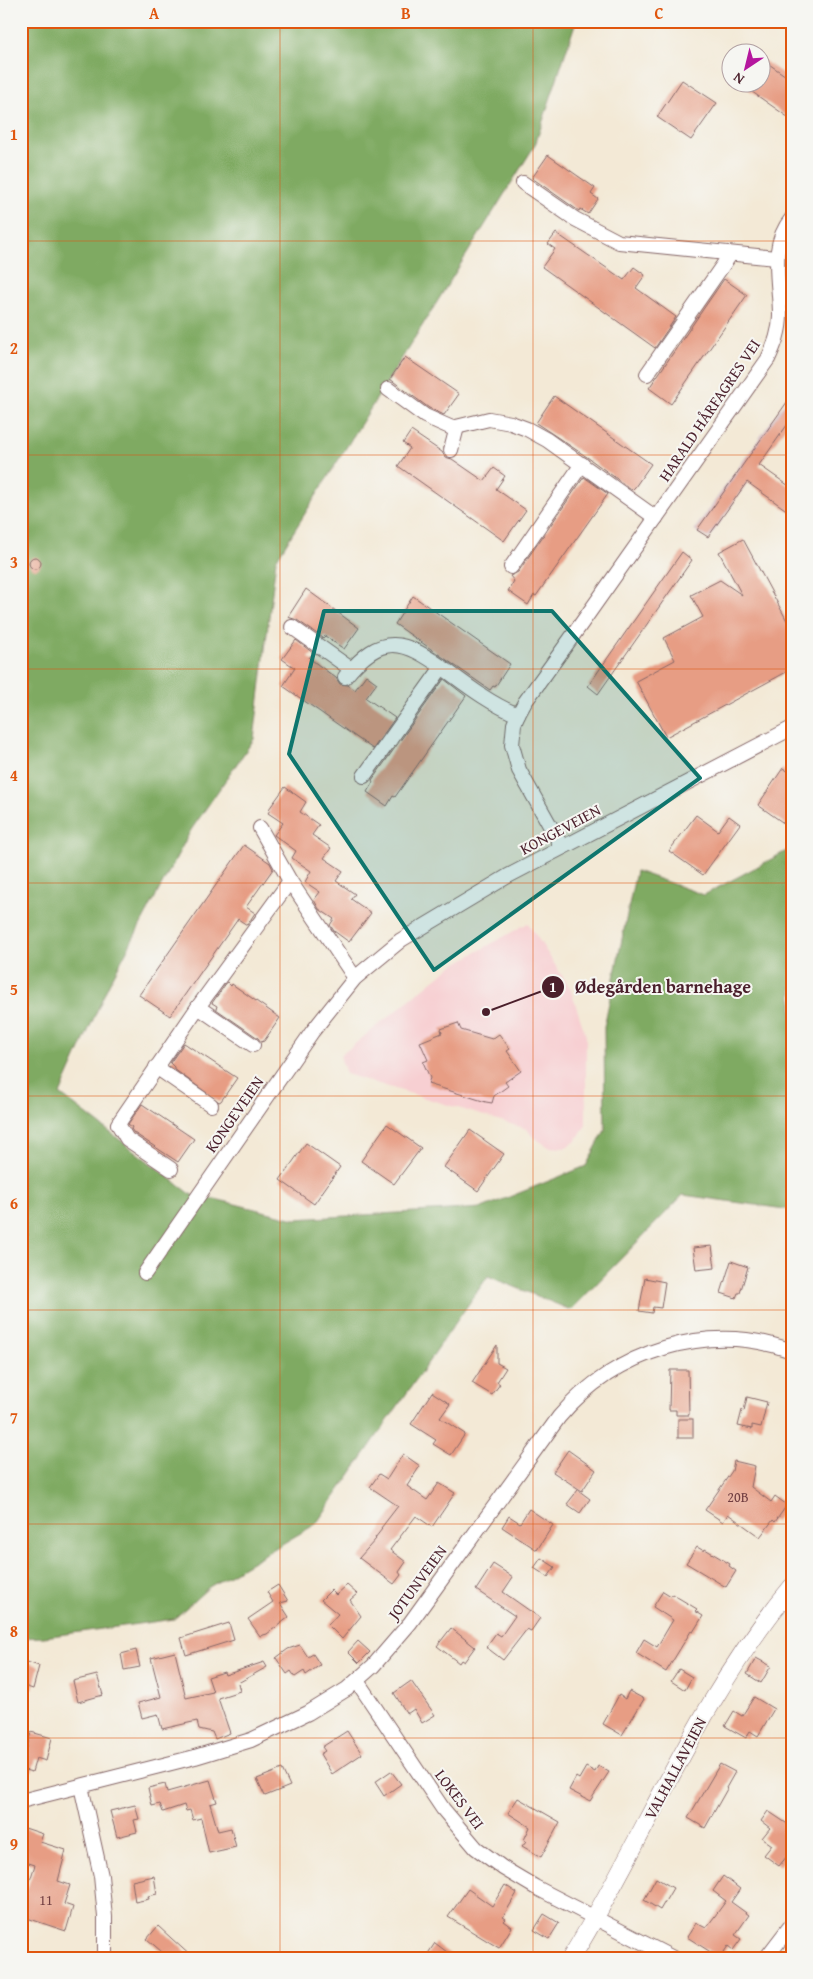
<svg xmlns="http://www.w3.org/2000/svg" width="813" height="1979" font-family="'Gentium Book Plus',serif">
<rect width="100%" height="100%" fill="#f6f6f2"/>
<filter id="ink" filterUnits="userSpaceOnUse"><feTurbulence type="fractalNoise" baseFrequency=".02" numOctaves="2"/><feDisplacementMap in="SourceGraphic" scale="10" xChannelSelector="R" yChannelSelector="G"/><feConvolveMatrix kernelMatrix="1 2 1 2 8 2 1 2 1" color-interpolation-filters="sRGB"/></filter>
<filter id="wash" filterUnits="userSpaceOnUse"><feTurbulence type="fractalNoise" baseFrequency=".0096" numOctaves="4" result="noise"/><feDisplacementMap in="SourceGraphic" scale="20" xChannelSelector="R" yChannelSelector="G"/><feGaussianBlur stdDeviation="1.12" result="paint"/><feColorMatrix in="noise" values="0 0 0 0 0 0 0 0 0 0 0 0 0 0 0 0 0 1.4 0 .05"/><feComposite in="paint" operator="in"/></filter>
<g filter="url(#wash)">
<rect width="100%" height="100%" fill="#f3e9d6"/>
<!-- built -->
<polygon fill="#f7cfd2" points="528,923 570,988 586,1036 586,1125 575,1142 564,1148 549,1147 533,1137 527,1129 346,1074 340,1056 450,967"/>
<!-- industrial -->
<polygon fill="#d2bdc6" points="789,396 792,397 792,417 709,539 694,530"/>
<!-- forest -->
<polygon fill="#7faa62" stroke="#646446" points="21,21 576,21 535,145 276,560 254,739 191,830 108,986 60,1094 196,1198 215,1199 295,1219 482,1208 586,1166 605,1130 604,1027 636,871 704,895 792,848 792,1210 683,1195 571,1310 488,1276 316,1524 209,1587 174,1619 44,1637 21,1638"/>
<g id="blocks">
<!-- building -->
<g fill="#e79d84">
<polygon points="760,58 792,80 792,120 738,82 760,82"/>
<polygon points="682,80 717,103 691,140 657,117"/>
<polygon points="548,155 595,188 591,194 598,199 588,214 580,209 579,211 532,178"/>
<polygon points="556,233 624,280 634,267 645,275 636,288 676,317 655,348 542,267 555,249 548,244"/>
<polygon points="724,279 747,295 671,404 649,388"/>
<polygon points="405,357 459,394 444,415 429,408 390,379"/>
<polygon points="792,395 792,418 759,465 792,488 792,514 747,482 708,537 697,530"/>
<polygon points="554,396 651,464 635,487 632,490 587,457 536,423"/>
<polygon points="411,431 442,452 445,457 452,459 484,481 494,468 505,476 496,489 526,510 504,541 398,466 410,448 403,443"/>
<polygon points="584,477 608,494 536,596 534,595 528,605 508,591 514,581 510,576 518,572"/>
<polygon points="743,539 792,630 792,669 666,737 636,681 675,660 664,638 703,617 691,595 720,580 742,595 719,552"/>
<polygon points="682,552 692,560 598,694 588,686"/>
<circle cx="35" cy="563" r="6"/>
<polygon points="306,589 359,628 344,649 325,636 323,638 297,620 288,617"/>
<polygon points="413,596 510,664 495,687 493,686 490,690 395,624"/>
<polygon points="296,640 313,653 309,658 336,678 340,684 348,685 355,690 366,675 377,683 366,698 395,718 373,749 283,686 295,668 282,659"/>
<polygon points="444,679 466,696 395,797 393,796 387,806 367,792 373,782 372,780"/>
<polygon points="783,768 792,774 792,829 758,805"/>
<polygon points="285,787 306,802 300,812 319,825 312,835 331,848 324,858 343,871 336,881 355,894 351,899 371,913 349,942 334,931 330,925 334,919 319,909 314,900 320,892 305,882 311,871 292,858 296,851 274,835 283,823 268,813 270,810 269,809"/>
<polygon points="696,815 718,831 729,816 740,824 703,875 669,851"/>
<polygon points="244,845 270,863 273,869 246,907 255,913 247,925 238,919 170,1016 139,995"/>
<polygon points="227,982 231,986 232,984 280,1018 264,1041 261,1042 258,1038 216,1009 217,1006 212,1003"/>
<polygon points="458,1023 461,1030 492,1039 499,1034 510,1049 507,1051 521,1071 505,1082 508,1086 494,1096 492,1103 486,1102 428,1084 430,1078 423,1062 428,1060 420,1042 442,1033 441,1029"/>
<polygon points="184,1043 237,1078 221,1101 219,1102 174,1069 174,1067 170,1063"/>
<polygon points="142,1104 194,1139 178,1162 134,1133 131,1129 132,1127 128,1124"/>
<polygon points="387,1124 421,1148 394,1184 361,1161"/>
<polygon points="470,1130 504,1154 478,1191 444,1167"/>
<polygon points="306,1143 340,1167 314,1204 280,1180"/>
<polygon points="712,1246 715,1268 696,1270 693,1248"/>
<polygon points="731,1261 748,1267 740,1293 738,1293 736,1298 721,1293"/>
<polygon points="645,1278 665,1282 661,1308 653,1307 652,1313 639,1311"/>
<polygon points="497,1345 497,1363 506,1368 497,1382 500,1384 492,1395 472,1383"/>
<polygon points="670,1370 688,1370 689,1415 676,1415 676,1410 669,1410"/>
<polygon points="432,1392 450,1404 440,1418 465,1434 451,1455 433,1444 436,1440 411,1424"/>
<polygon points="747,1397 767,1402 761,1427 752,1425 752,1429 738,1426 742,1410 744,1411"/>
<rect x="678" y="1419" width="15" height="19"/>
<polygon points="568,1450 596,1470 582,1491 553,1472"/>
<polygon points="403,1454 420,1466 407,1486 427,1500 439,1483 455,1493 432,1527 416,1516 390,1550 406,1562 399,1572 401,1575 394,1584 359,1558 376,1539 375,1538 382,1529 381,1528 398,1506 370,1487 379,1474 387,1479"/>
<polygon points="734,1461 755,1466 751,1487 771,1502 775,1496 787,1505 775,1522 773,1520 760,1537 728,1514 723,1522 705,1510 732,1471"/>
<polygon points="578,1490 590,1499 580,1513 567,1504"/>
<polygon points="529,1509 553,1525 537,1550 502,1527 509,1516 520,1523"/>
<polygon points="697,1547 704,1551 705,1549 730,1564 729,1566 736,1571 726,1587 686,1563"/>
<polygon points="541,1558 555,1567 548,1577 534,1568"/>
<polygon points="493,1564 513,1577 503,1592 540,1618 531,1631 527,1629 503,1660 486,1647 496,1633 501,1636 515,1616 476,1590"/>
<polygon points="278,1585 288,1601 280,1603 289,1617 267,1634 260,1636 248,1619 273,1602 267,1592"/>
<polygon points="347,1585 357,1594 350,1600 361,1616 342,1639 328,1625 338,1614 321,1600 331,1590 336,1595"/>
<polygon points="663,1591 671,1596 672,1594 697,1609 695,1611 703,1616 693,1632 691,1631 666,1672 636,1653 644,1639 657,1647 673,1620 653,1607"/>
<polygon points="229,1623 234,1640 186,1655 181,1638"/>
<polygon points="451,1628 475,1647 464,1662 461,1660 459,1663 437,1646"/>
<polygon points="358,1641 370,1652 359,1663 348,1652"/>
<polygon points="300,1645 308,1657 313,1654 320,1665 306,1675 304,1671 295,1677 291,1671 287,1674 276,1658 288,1649"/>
<polygon points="136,1650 140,1667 124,1670 121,1654"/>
<polygon points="175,1652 186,1698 213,1692 208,1677 224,1672 225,1675 264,1662 267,1667 238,1683 240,1691 218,1698 230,1733 215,1739 212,1732 199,1729 197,1721 162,1729 158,1714 142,1718 138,1703 161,1697 151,1658"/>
<polygon points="756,1658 771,1666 761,1683 747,1674"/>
<polygon points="21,1660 39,1666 33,1689 21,1685"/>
<polygon points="679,1669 692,1677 685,1690 671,1681"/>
<polygon points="97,1675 103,1695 78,1702 73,1681"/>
<polygon points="411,1681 435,1715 422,1723 414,1709 407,1714 394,1693"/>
<polygon points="629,1691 644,1699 622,1735 603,1724 619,1695 625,1699"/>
<polygon points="754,1697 774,1709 758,1736 750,1731 746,1738 725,1726 734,1711 742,1716"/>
<polygon points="347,1731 362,1754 332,1774 320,1754 325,1751 322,1747"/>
<polygon points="31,1732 52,1738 46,1761 36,1758 32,1772 21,1769 21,1753 25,1754"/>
<polygon points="720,1764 735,1772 726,1788 727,1789 705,1828 688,1818"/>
<polygon points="598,1766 609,1772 590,1801 569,1790 576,1777 579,1779 586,1767 595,1772"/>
<polygon points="282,1769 290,1786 265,1796 257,1779"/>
<polygon points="391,1771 401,1784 384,1796 375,1782"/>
<polygon points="210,1780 217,1802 210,1804 218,1831 231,1828 236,1847 209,1853 201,1818 193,1820 190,1810 186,1811 184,1805 163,1812 160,1804 152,1806 148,1788 165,1784 167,1792"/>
<polygon points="518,1798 560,1822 541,1857 522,1846 526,1841 524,1840 530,1827 508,1813"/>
<polygon points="135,1805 139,1819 134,1820 137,1832 117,1837 110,1811"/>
<polygon points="768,1811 792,1827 792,1850 779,1866 764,1855 772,1845 762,1838 770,1828 761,1821"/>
<polygon points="25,1828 43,1834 40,1842 66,1850 58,1881 70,1885 64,1904 73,1907 66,1931 21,1916 25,1903 23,1902 35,1865 22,1861 26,1848 21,1847"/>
<polygon points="154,1876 157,1894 148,1896 149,1899 135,1902 132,1881"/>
<polygon points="723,1876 740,1889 731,1902 749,1915 735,1935 741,1939 733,1950 728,1946 720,1958 687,1937 696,1923 706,1928 726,1901 713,1891"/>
<polygon points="656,1878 673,1888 660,1910 644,1900"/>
<polygon points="505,1885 517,1893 503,1917 506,1919 504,1921 512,1927 499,1948 448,1917 468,1889 492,1906"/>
<polygon points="544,1914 559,1923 549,1939 534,1930"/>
<polygon points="158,1926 171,1938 193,1958 157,1958 162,1952 147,1939"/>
<polygon points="435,1943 455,1958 425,1958"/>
</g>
</g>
</g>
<g filter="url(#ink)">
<use href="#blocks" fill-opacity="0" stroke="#856667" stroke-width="1"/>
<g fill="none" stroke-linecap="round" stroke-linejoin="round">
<!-- minor casing -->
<g stroke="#856667" stroke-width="16">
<g id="minor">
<polyline points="523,183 575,219 619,242 776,258"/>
<polyline points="647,374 730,255"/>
<polyline points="388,389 425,416 452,428 489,419 511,423 527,429 547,440 656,518"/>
<polyline points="451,450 457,427"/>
<polyline points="511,567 582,464"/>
<polyline points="292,627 351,669"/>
<path d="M345,677C382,631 404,640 446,670C469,687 491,704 518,715"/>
<polyline points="364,776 442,667"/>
<polyline points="260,828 290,881 355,978"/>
<path d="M562,847L519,770L512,745L514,724L518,715L525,702L569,641L768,359C775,344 780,331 780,315C780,281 768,247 792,218"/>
<polyline points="198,1007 253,1045"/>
<polyline points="156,1067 211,1105"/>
<polyline points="171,1169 127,1139 118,1124 198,1007 290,881"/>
<polyline points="145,1273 312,1032 355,978 401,940 508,876 792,728"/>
<polyline points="357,1681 443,1809 476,1848 503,1868 535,1887 673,1958"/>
<polyline points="81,1786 101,1876 105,1917 105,1958"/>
<path d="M21,1801L195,1757L251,1740L308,1713L347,1689L373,1666L410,1623L559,1417C615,1351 708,1320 792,1351"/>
<polyline points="766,1958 792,1924"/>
</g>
</g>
<!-- tertiary casing -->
<g stroke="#856667" stroke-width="19">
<path id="tertiary" d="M571,1958C647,1835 698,1699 792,1587"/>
</g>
<!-- minor -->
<use href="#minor" stroke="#fff" stroke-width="14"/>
<!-- tertiary -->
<use href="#tertiary" stroke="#fff" stroke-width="18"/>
</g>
</g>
<!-- marked area -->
<path fill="#0f766e" fill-opacity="0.2" stroke="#0f766e" stroke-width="4" stroke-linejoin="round" d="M324,611H552L700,778L434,970L289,754Z"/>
<!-- grid -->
<path fill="none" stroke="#e0560e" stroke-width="1" stroke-opacity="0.55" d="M280,21V1958M533,21V1958M21,241H792M21,455H792M21,669H792M21,883H792M21,1096H792M21,1310H792M21,1524H792M21,1738H792"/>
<g text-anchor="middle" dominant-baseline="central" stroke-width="4" stroke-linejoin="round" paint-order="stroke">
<!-- number labels -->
<g font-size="14" fill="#713e41">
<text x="738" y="1497">20B</text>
<text x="46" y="1900">11</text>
</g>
<!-- street labels -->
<g font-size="16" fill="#4a1f2b" stroke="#f6f6f2">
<text transform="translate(709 410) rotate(-56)">HARALD HÅRFAGRES VEI</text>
<text transform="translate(560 829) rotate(-28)">KONGEVEIEN</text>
<text transform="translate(234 1114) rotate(-55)">KONGEVEIEN</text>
<text transform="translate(417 1582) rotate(-54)">JOTUNVEIEN</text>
<text transform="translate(675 1768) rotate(-62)">VALHALLAVEIEN</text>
<text transform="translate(460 1799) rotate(53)">LOKES VEI</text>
</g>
</g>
<!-- callouts -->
<path fill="none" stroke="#4a1f2b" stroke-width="2" d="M486 1012L553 987"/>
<g fill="#4a1f2b" stroke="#f6f6f2" stroke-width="2">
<circle cx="486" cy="1012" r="5"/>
<circle cx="553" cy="987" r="12"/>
</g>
<g font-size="15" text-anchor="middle" font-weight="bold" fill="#fff">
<text x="553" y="992">1</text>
</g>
<g font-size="18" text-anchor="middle" font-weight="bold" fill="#4a1f2b" stroke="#f6f6f2" stroke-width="4" stroke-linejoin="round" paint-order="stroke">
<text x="663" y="993">Ødegården barnehage</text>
</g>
<!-- margin -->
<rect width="813" height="1979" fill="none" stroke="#f6f6f2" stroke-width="55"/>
<!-- north arrow -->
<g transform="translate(746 68) rotate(215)"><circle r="24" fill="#f6f6f2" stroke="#b1a0a2"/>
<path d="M0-4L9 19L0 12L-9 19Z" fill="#b5179e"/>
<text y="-8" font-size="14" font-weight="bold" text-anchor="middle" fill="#4a1f2b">N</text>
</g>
<rect x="28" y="28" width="758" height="1924" fill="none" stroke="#e0560e" stroke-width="2"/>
<g font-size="16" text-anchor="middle" font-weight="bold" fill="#e0560e">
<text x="154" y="19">A</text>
<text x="406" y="19">B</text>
<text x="659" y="19">C</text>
<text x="14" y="140">1</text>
<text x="14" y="354">2</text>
<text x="14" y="568">3</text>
<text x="14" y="781">4</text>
<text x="14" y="995">5</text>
<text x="14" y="1209">6</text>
<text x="14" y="1423">7</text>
<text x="14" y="1637">8</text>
<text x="14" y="1850">9</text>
</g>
</svg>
